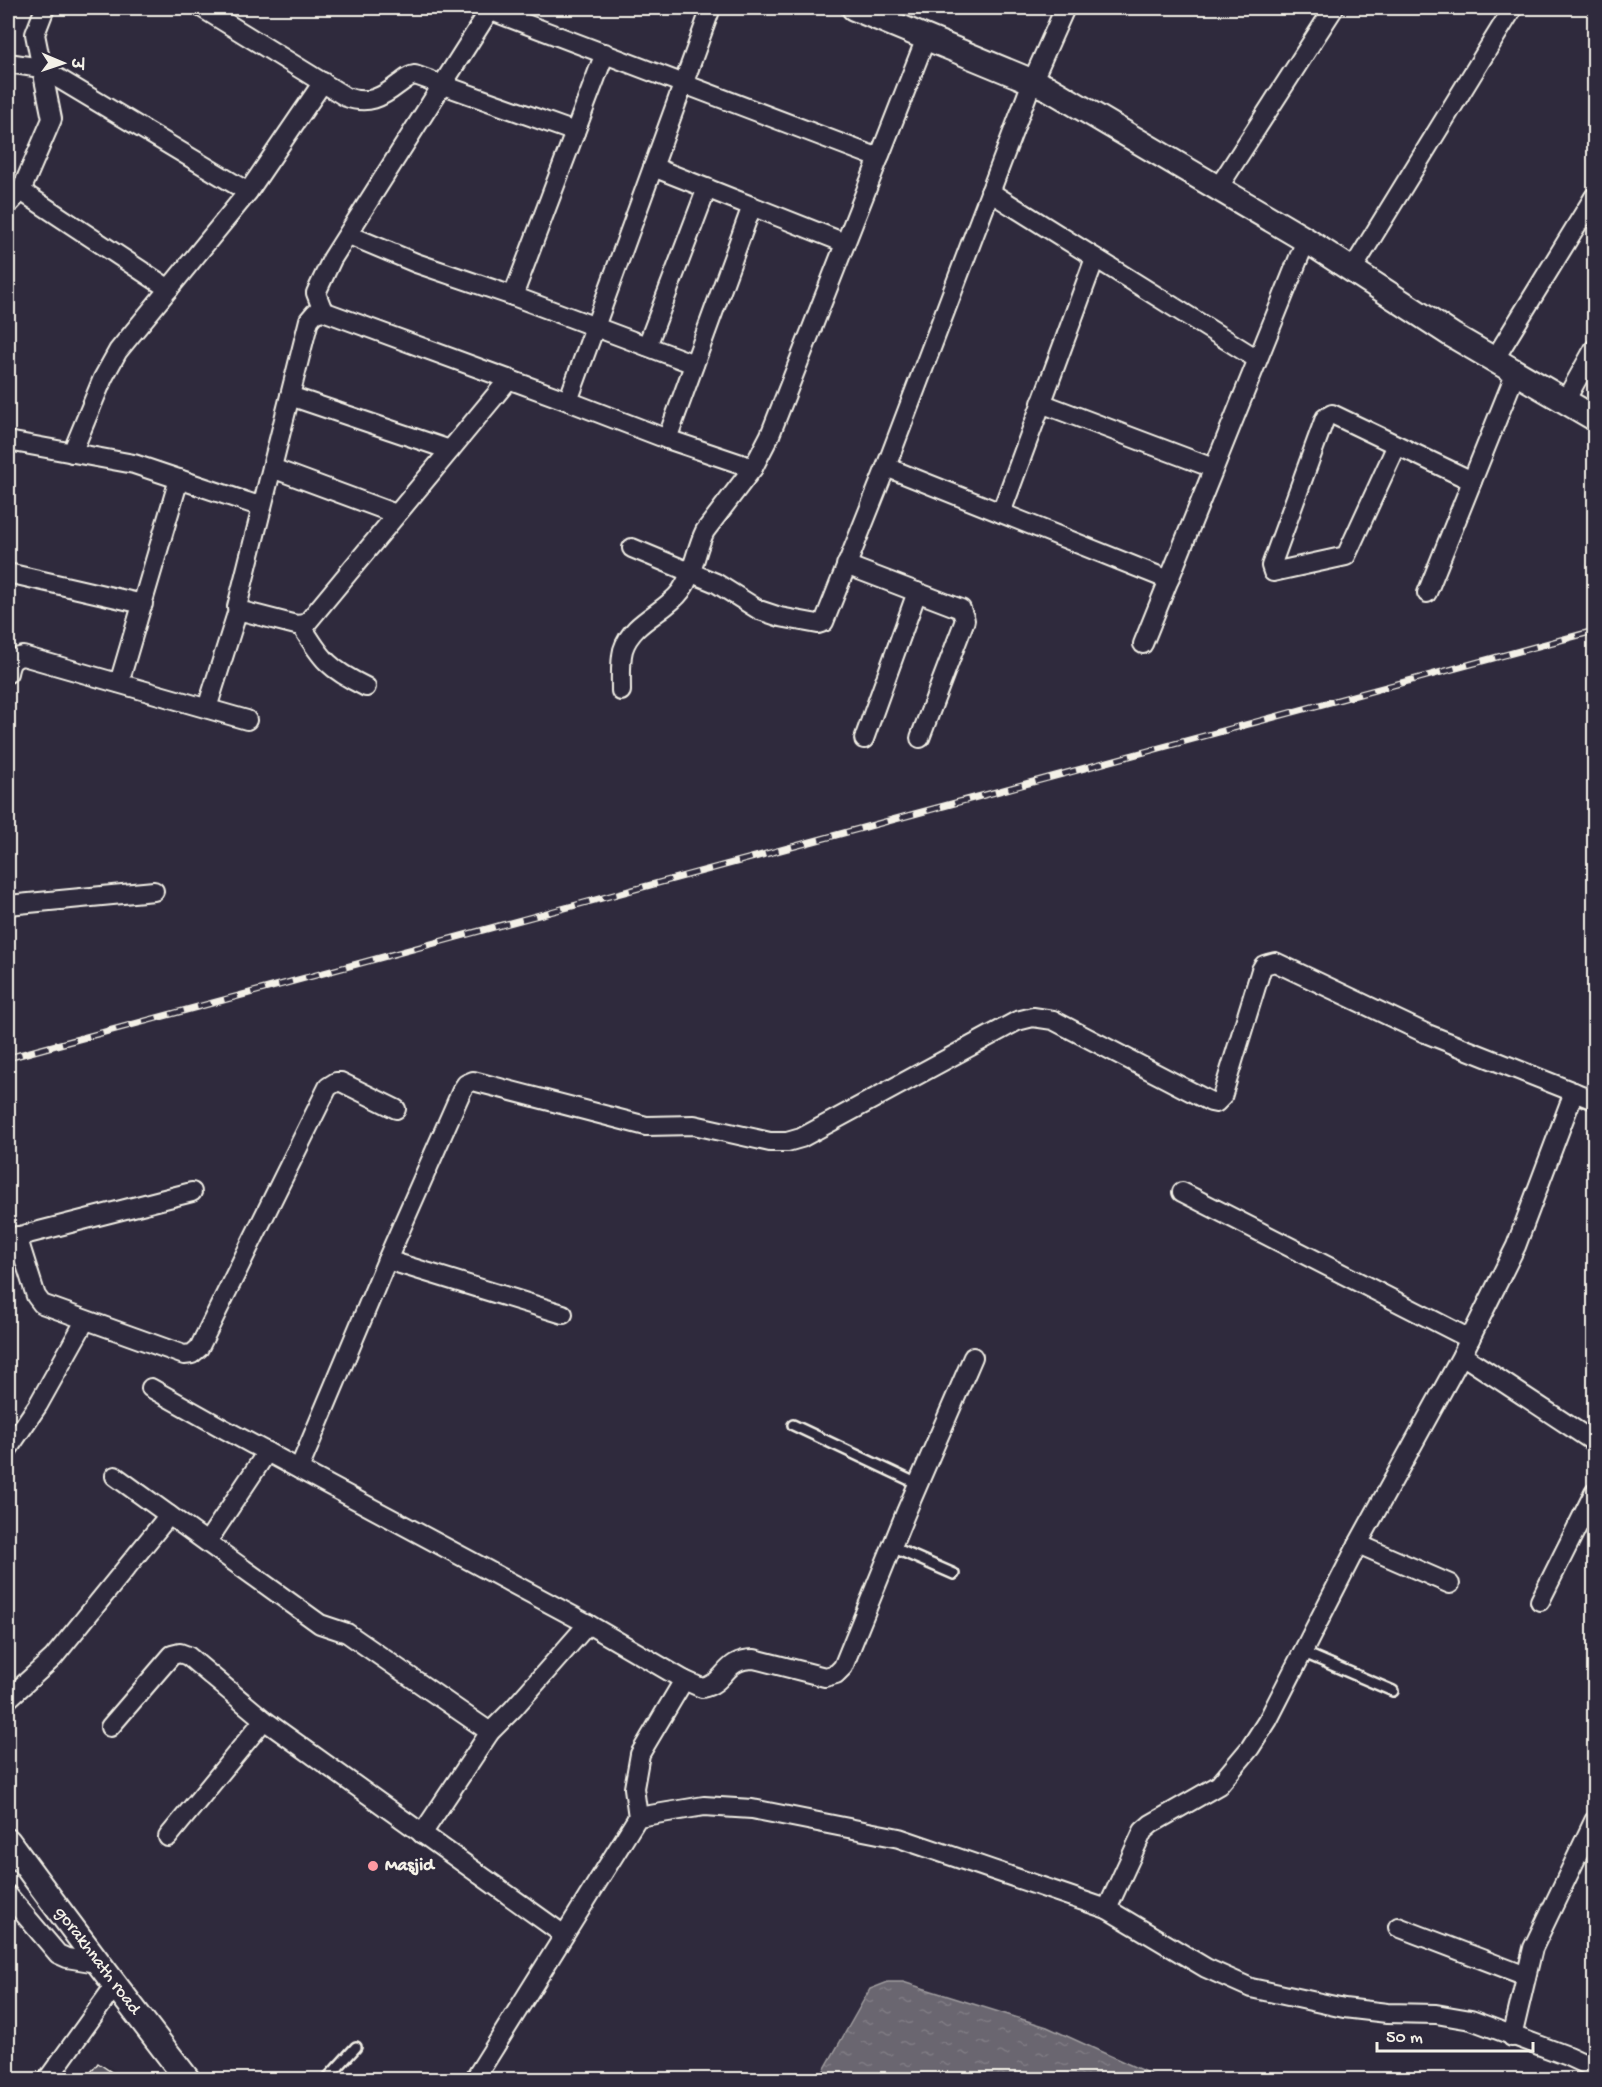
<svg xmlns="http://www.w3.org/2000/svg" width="1602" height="2087" font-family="'Gochi Hand','Playpen Sans Deva',sans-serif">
<defs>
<pattern id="water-ripples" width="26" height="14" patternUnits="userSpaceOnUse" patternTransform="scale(1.5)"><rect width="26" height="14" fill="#6a6670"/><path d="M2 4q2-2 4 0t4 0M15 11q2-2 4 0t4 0" fill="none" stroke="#807c84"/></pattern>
<filter id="shadow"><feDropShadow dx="6" dy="4" stdDeviation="1.5" flood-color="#0009"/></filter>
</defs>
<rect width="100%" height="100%" fill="#2f2a3d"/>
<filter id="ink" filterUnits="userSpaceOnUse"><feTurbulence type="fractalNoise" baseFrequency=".0167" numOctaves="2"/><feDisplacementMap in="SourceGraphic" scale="12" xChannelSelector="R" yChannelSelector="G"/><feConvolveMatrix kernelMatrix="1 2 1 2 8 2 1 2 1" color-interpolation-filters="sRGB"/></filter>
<g filter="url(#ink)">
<!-- water -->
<polygon fill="url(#water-ripples)" stroke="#a19ea0" stroke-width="1.5" points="888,1982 903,1982 1047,2027 1161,2079 819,2079 870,1989"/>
<!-- building -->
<polygon fill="#56525f" stroke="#f4f1e8" stroke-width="1.5" filter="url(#shadow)" points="98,2063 123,2080 85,2080"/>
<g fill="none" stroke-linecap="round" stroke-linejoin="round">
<!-- service casing -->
<g stroke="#f4f1e8" stroke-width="14">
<g id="service">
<polyline points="793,1425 918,1484"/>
<polyline points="892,1547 954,1574"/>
<polyline points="1302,1652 1393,1691"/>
<polyline points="326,2080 356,2047"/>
</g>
</g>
<!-- minor casing -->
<g stroke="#f4f1e8" stroke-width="22">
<g id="minor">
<path d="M202,8L346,97C368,105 381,98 399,84C405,80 408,76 415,75L575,132"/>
<polyline points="489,10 879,158"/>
<polyline points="8,63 41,68 248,192"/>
<polyline points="653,167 845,243"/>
<polyline points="1218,188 1334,8"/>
<polyline points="21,191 169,289"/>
<polyline points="990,192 1257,359"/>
<polyline points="8,205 21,191 52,119 35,34 45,8"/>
<polyline points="349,235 416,263 513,296 694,364"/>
<polyline points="1352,270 1513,8"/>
<polyline points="513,296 605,53"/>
<polyline points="323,311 316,293 332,259 491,8"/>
<polyline points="647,346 707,188"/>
<polyline points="1494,360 1594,197"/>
<polyline points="290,396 450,450"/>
<polyline points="568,401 667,439 753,468"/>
<polyline points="1565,401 1594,349"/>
<polyline points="1041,403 1213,468"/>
<polyline points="667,439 752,206"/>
<polyline points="8,441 134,464 262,507 309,320 315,313 323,311 568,401 711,8"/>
<polyline points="1397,445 1346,556 1273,572 1271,566 1325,418 1332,414 1472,481"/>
<polyline points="72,453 103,378 118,351 248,192 323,82"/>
<polyline points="886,467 1169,580"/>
<polyline points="272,468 396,514"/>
<polyline points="262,507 237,607 238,610 296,625 306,624 509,379"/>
<polyline points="1001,513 1095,258"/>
<polyline points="632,548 716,583 759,610 780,617 818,624 824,622 886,467 1032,82 1065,8"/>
<polyline points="846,565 961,609 965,620 920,738"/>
<polyline points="8,573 143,604"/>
<polyline points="1427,593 1516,372"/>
<path d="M301,625C322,660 329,669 366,687"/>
<polyline points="1143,644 1306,240"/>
<path d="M8,673C10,663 12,658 23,656L247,720"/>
<polyline points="119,683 179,479"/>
<path d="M621,691C621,678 620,662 623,650C632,621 665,613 681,591C694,573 695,551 705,531L753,468L770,435L926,38"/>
<polyline points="207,708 238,610"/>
<polyline points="864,739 917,592"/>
<polyline points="8,905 154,891"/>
<polyline points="1182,1192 1470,1339"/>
<polyline points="17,1236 36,1296 42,1304 184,1355 192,1354 199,1348 328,1087 336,1082 341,1082 396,1109"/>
<polyline points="8,1239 192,1192"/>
<polyline points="387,1260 563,1314"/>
<polyline points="1462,1355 1594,1442"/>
<path d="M151,1388L224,1429L588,1624L684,1680L702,1688C727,1683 723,1659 754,1659L825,1677L836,1674L843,1667L906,1512L973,1357"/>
<polyline points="8,1449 38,1405 85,1321"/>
<polyline points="299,1469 387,1260 462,1090 466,1084 473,1081 646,1126 694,1125 770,1142 787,1142 801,1138 1017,1021 1033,1017 1053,1020 1211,1102 1216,1103 1222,1097 1261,970 1264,965 1275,962 1425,1033 1594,1100"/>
<polyline points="115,1476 320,1624 347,1633 490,1732"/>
<polyline points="207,1542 267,1452"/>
<polyline points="1358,1544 1450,1584"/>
<polyline points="1540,1601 1594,1493"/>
<polyline points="8,1699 53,1658 169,1515"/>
<polyline points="110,1727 172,1655 180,1653 188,1656 264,1720 564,1935"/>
<polyline points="638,1817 634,1788 640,1754 684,1680"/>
<polyline points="422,1834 490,1732 513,1709 588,1624"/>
<polyline points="168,1837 264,1720"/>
<polyline points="8,1895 58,1954 67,1958 97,1963"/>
<polyline points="1107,1909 1143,1831 1151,1824 1219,1785 1250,1748 1268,1720 1358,1544 1462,1355 1516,1246 1574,1092"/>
<polyline points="1398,1927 1526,1976"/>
<polyline points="1512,2037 1533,1948 1594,1821"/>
<polyline points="47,2080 116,1984"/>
<polyline points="474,2080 638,1817 704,1806 752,1809 899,1838 1107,1909 1206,1968 1251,1988 1344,2008 1387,2013 1436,2014 1471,2020 1568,2056 1594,2068"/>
</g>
</g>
<!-- tertiary casing -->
<g stroke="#f4f1e8" stroke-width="28">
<g id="tertiary">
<polyline points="854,8 1048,88 1306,240 1452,335 1594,418"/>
<path d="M8,1841C67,1922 127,2001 188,2080"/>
</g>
</g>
<!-- service -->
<use href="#service" stroke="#2f2a3d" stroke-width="9"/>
<!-- minor -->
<use href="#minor" stroke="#2f2a3d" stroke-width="18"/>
<!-- tertiary -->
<use href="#tertiary" stroke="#2f2a3d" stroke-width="24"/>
<!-- rail casing -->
<g stroke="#f4f1e8" stroke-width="7">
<polyline id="rail" points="8,1058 1594,631"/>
</g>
<!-- rail -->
<use href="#rail" stroke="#2f2a3d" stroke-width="4.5" stroke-dasharray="14" stroke-linecap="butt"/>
</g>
</g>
<!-- markers -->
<circle fill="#ff9aa2" stroke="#2f2a3d" stroke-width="2" cx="373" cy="1866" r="6"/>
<g text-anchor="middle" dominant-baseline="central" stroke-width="4.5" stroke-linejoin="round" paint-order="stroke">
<!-- poi labels -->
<g font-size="18" font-weight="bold" fill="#f4f1e8" stroke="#2f2a3d" text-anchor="start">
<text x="385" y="1866">Masjid</text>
</g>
<!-- street labels -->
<g font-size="18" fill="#f4f1e8" stroke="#2f2a3d">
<text transform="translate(97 1961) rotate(53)">gorakhnath road</text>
</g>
</g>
<!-- margin -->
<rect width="1602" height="2087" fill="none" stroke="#2f2a3d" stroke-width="30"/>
<rect x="15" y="15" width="1572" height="2057" fill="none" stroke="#f4f1e8" stroke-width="2" filter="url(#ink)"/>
<!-- north arrow -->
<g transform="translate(63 63) rotate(92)" stroke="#2f2a3d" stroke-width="4.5" paint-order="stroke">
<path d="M0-4.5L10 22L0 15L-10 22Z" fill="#f4f1e8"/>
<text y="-9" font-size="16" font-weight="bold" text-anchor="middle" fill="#f4f1e8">उ</text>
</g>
<!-- scale -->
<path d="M1377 2042v9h156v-9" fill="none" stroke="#f4f1e8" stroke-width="3"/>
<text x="1386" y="2042" font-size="18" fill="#f4f1e8" stroke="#2f2a3d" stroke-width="4.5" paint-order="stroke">50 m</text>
</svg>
